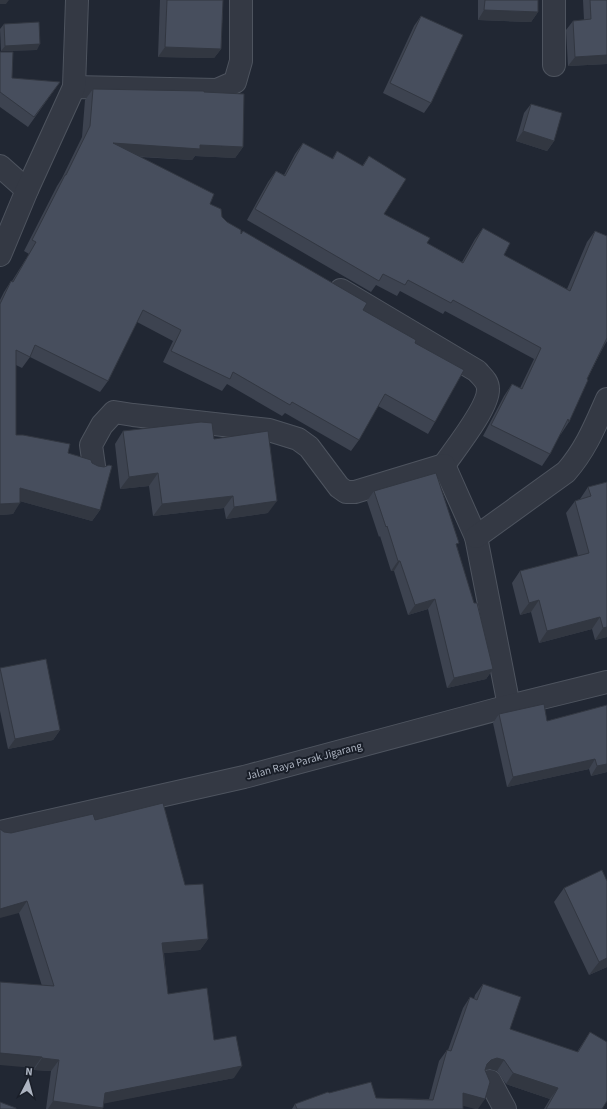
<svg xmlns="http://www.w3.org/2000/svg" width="607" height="1109" font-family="'Source Sans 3',sans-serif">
<rect width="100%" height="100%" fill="#212733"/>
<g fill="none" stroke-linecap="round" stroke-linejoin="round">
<!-- minor casing -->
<g stroke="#4e545f" stroke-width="24">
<g id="minor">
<polyline points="554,0 554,65"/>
<polyline points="74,87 217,90 235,82 241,61 241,0"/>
<polyline points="0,166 27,190"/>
<polyline points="0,255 27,190 74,87 77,0"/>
<path d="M341,290L477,371C482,377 488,381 488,389C489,407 455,449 444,465"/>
<polyline points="94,466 91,445 102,425 114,412 133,415 269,430 298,439 309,447 339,487 346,492 355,492 444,465 476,537 509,706"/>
<path d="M476,537L566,472C586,449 595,426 607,399"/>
<polyline points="490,1081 505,1109"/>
</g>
</g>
<!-- tertiary casing -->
<g stroke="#4e545f" stroke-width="24">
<polyline id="tertiary" points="0,832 244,777 509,706 607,682"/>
</g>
<!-- minor -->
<use href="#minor" stroke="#343944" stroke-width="22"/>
<!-- tertiary -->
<use href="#tertiary" stroke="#343944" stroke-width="22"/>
</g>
<!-- wall -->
<g fill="#3d4350">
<polygon points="160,0 223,0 221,49 214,58 158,57"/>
<polygon points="478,0 538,0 538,12 531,22 478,20"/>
<polygon points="583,0 607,0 607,64 568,66 566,30 573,21 584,20"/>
<polygon points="421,16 431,103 424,113 383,93 414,26"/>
<polygon points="4,24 37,50 1,51 0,29"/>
<polygon points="0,52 12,78 60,82 28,127 0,107"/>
<polygon points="93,89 204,92 243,147 235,158 195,156 192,160 140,157 210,204 227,222 241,233 243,231 363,310 415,343 435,422 428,434 378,406 359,440 351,451 285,413 282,416 227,384 222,391 163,362 173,341 137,322 108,381 100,392 30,357 22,368 16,365 16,435 68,453 100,510 92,521 20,501 13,514 0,515 0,300 4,292 11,281 12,281 29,254 24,251 57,186 62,178 82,137 85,100"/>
<polygon points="531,104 554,141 547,151 516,141 524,113"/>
<polygon points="303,143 332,159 337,151 362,166 369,156 384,214 427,243 462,262 475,239 483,228 504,255 567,289 587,242 595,231 607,236 607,341 604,346 587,379 569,422 561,434 561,433 550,454 542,466 483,436 504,396 512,384 520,388 534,359 445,311 443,314 400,291 397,296 376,285 371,292 247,220 268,182 276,171 284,175 295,154"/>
<polygon points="123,431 214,439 268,513 226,519 224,508 153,516 149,486 120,489 115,444"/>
<polygon points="607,482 607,637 595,640 592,629 539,643 531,612 520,615 512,583 520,571 578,556 566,513 575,501 580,499 588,487"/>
<polygon points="374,491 457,547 493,669 486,679 447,688 428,609 408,615 394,571 391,571 380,536 379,537 367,501"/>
<polygon points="0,668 60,730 53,740 8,749 0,711"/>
<polygon points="607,705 607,772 591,776 589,769 507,787 493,723 499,714 547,721"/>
<polygon points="95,820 185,885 208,939 200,950 164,953 168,994 214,1040 234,1078 104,1103 102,1109 46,1109 51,1071 34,1070 42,986 19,913 4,832 11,833"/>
<polygon points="564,888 607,967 589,975 554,902"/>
<polygon points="483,984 510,1029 577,1052 590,1032 602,1109 544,1109 550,1099 506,1084 497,1071 490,1069 485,1070 463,1106 463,1109 292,1109 295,1104 329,1093 376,1098 429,1099 439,1061 447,1050 448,1050 463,1008 470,997 474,999 475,995"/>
</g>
<!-- shaded-wall -->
<g fill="#323741">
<polygon points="0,0 9,0 6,4 0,4"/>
<polygon points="484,10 538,12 531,22 478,20"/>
<polygon points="40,44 37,50 1,51 5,46"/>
<polygon points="165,47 221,49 214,58 158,57"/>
<polygon points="607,55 607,64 568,66 575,57"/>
<polygon points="523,131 554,141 547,151 516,141"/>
<polygon points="113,143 200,145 243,147 235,158 195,156 192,160 105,154"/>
<polygon points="158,473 149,486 120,489 129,477"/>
<polygon points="20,488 100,510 92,521 12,499"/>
<polygon points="233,496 224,508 153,516 162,504"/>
<polygon points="277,501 268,513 226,519 234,507"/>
<polygon points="20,503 13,514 0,515 0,504"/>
<polygon points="398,561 400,561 394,571 391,571"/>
<polygon points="435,599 428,609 408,615 415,605"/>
<polygon points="539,600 531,612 520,615 529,603"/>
<polygon points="600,617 592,629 539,643 547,631"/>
<polygon points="607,627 607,637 595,640 603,628"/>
<polygon points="493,669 486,679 447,688 454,678"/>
<polygon points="60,730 53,740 8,749 15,739"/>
<polygon points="595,759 589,769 507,787 513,777"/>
<polygon points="607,764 607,772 591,776 597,766"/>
<polygon points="27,901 19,913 0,918 0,909"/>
<polygon points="208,939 200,950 155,954 162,943"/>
<polygon points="607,958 607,967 589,975 599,962"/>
<polygon points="0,1053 42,1057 34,1068 0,1065"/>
<polygon points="42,1058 59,1060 51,1071 34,1070"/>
<polygon points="497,1058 504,1060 497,1071 490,1069 484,1070 487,1064 491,1060"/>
<polygon points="242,1066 234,1078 97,1105 105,1093"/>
<polygon points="513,1073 558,1088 550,1099 506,1084"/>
<polygon points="463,1093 485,1099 478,1109 475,1109 456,1104"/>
<polygon points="53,1101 103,1108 102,1109 48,1109"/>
</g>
<!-- building -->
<g fill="#474e5d" stroke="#323741">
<polygon points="167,0 223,0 221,49 165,47"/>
<polygon points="485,0 538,0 538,12 484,10"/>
<polygon points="590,0 607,0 607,55 575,57 573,21 591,19"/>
<polygon points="421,16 463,35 431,103 390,83"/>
<polygon points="39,22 40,44 5,46 4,24"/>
<polygon points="0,52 13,52 12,78 60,82 34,117 0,92"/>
<polygon points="93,89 202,91 204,91 204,92 244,94 243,147 200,145 200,149 113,143 214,194 210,204 221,209 222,217 227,222 241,230 241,234 243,231 367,303 363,310 416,340 415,343 464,370 435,422 385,394 359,440 292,402 290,405 233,372 230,379 171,351 181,330 143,310 108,381 35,345 30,357 16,350 16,435 23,435 70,444 68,453 91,460 92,463 98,466 104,467 109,465 112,466 100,510 20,488 20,503 0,504 0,304 11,281 13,282 36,242 32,240 65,175 66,175 90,126"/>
<polygon points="531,104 562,113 554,141 523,131"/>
<polygon points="303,143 333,159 337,151 363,166 369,156 406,179 384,214 430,238 427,243 463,263 483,228 510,243 504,255 570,291 595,231 607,236 607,338 587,379 588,380 569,422 568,419 550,454 491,425 512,384 522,389 541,348 453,300 451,303 408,280 405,285 383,274 379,281 255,209 276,171 285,176"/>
<polygon points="201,422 212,423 214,439 268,431 277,501 234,507 233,496 162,504 158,473 129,477 123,431"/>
<polygon points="436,473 459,543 456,544 474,603 477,603 493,669 454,678 435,599 415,605 400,561 398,561 387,526 386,527 374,491"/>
<polygon points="607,482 607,627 603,628 600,617 547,631 539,600 529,603 520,571 589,553 575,501 591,496 588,487"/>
<polygon points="46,659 60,730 15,739 0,668"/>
<polygon points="544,704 547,721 607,705 607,764 597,766 595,759 513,777 499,714"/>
<polygon points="163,803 185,885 203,884 208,939 162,943 168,994 207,988 214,1040 236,1036 242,1066 105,1093 103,1108 53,1101 59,1060 42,1058 42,1057 0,1053 0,982 54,986 27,901 0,909 0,829 4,832 11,833 93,814 95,820"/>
<polygon points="602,870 607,881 607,958 599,962 564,888"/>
<polygon points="483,984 521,997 510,1029 578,1052 590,1032 607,1042 607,1101 602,1109 546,1109 558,1088 513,1073 504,1060 497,1058 491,1060 487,1064 485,1070 490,1082 485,1099 463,1093 463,1109 297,1109 295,1104 328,1092 329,1093 371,1082 376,1098 433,1100 447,1050 451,1051 470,997 477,1000"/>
<polygon points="0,1102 16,1108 16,1109 0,1109"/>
</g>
<g text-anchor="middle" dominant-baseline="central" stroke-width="4" stroke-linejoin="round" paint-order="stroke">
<!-- street labels -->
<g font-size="11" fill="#adb4c1" stroke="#191e28">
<text transform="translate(304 761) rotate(-15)">Jalan Raya Parak Jigarang</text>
</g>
</g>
<!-- north arrow -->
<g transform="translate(28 1081) rotate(6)" stroke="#191e28" stroke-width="3" paint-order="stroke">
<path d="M0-3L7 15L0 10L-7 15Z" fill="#adb4c1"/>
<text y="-6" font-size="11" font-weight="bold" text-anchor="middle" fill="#adb4c1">N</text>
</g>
</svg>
